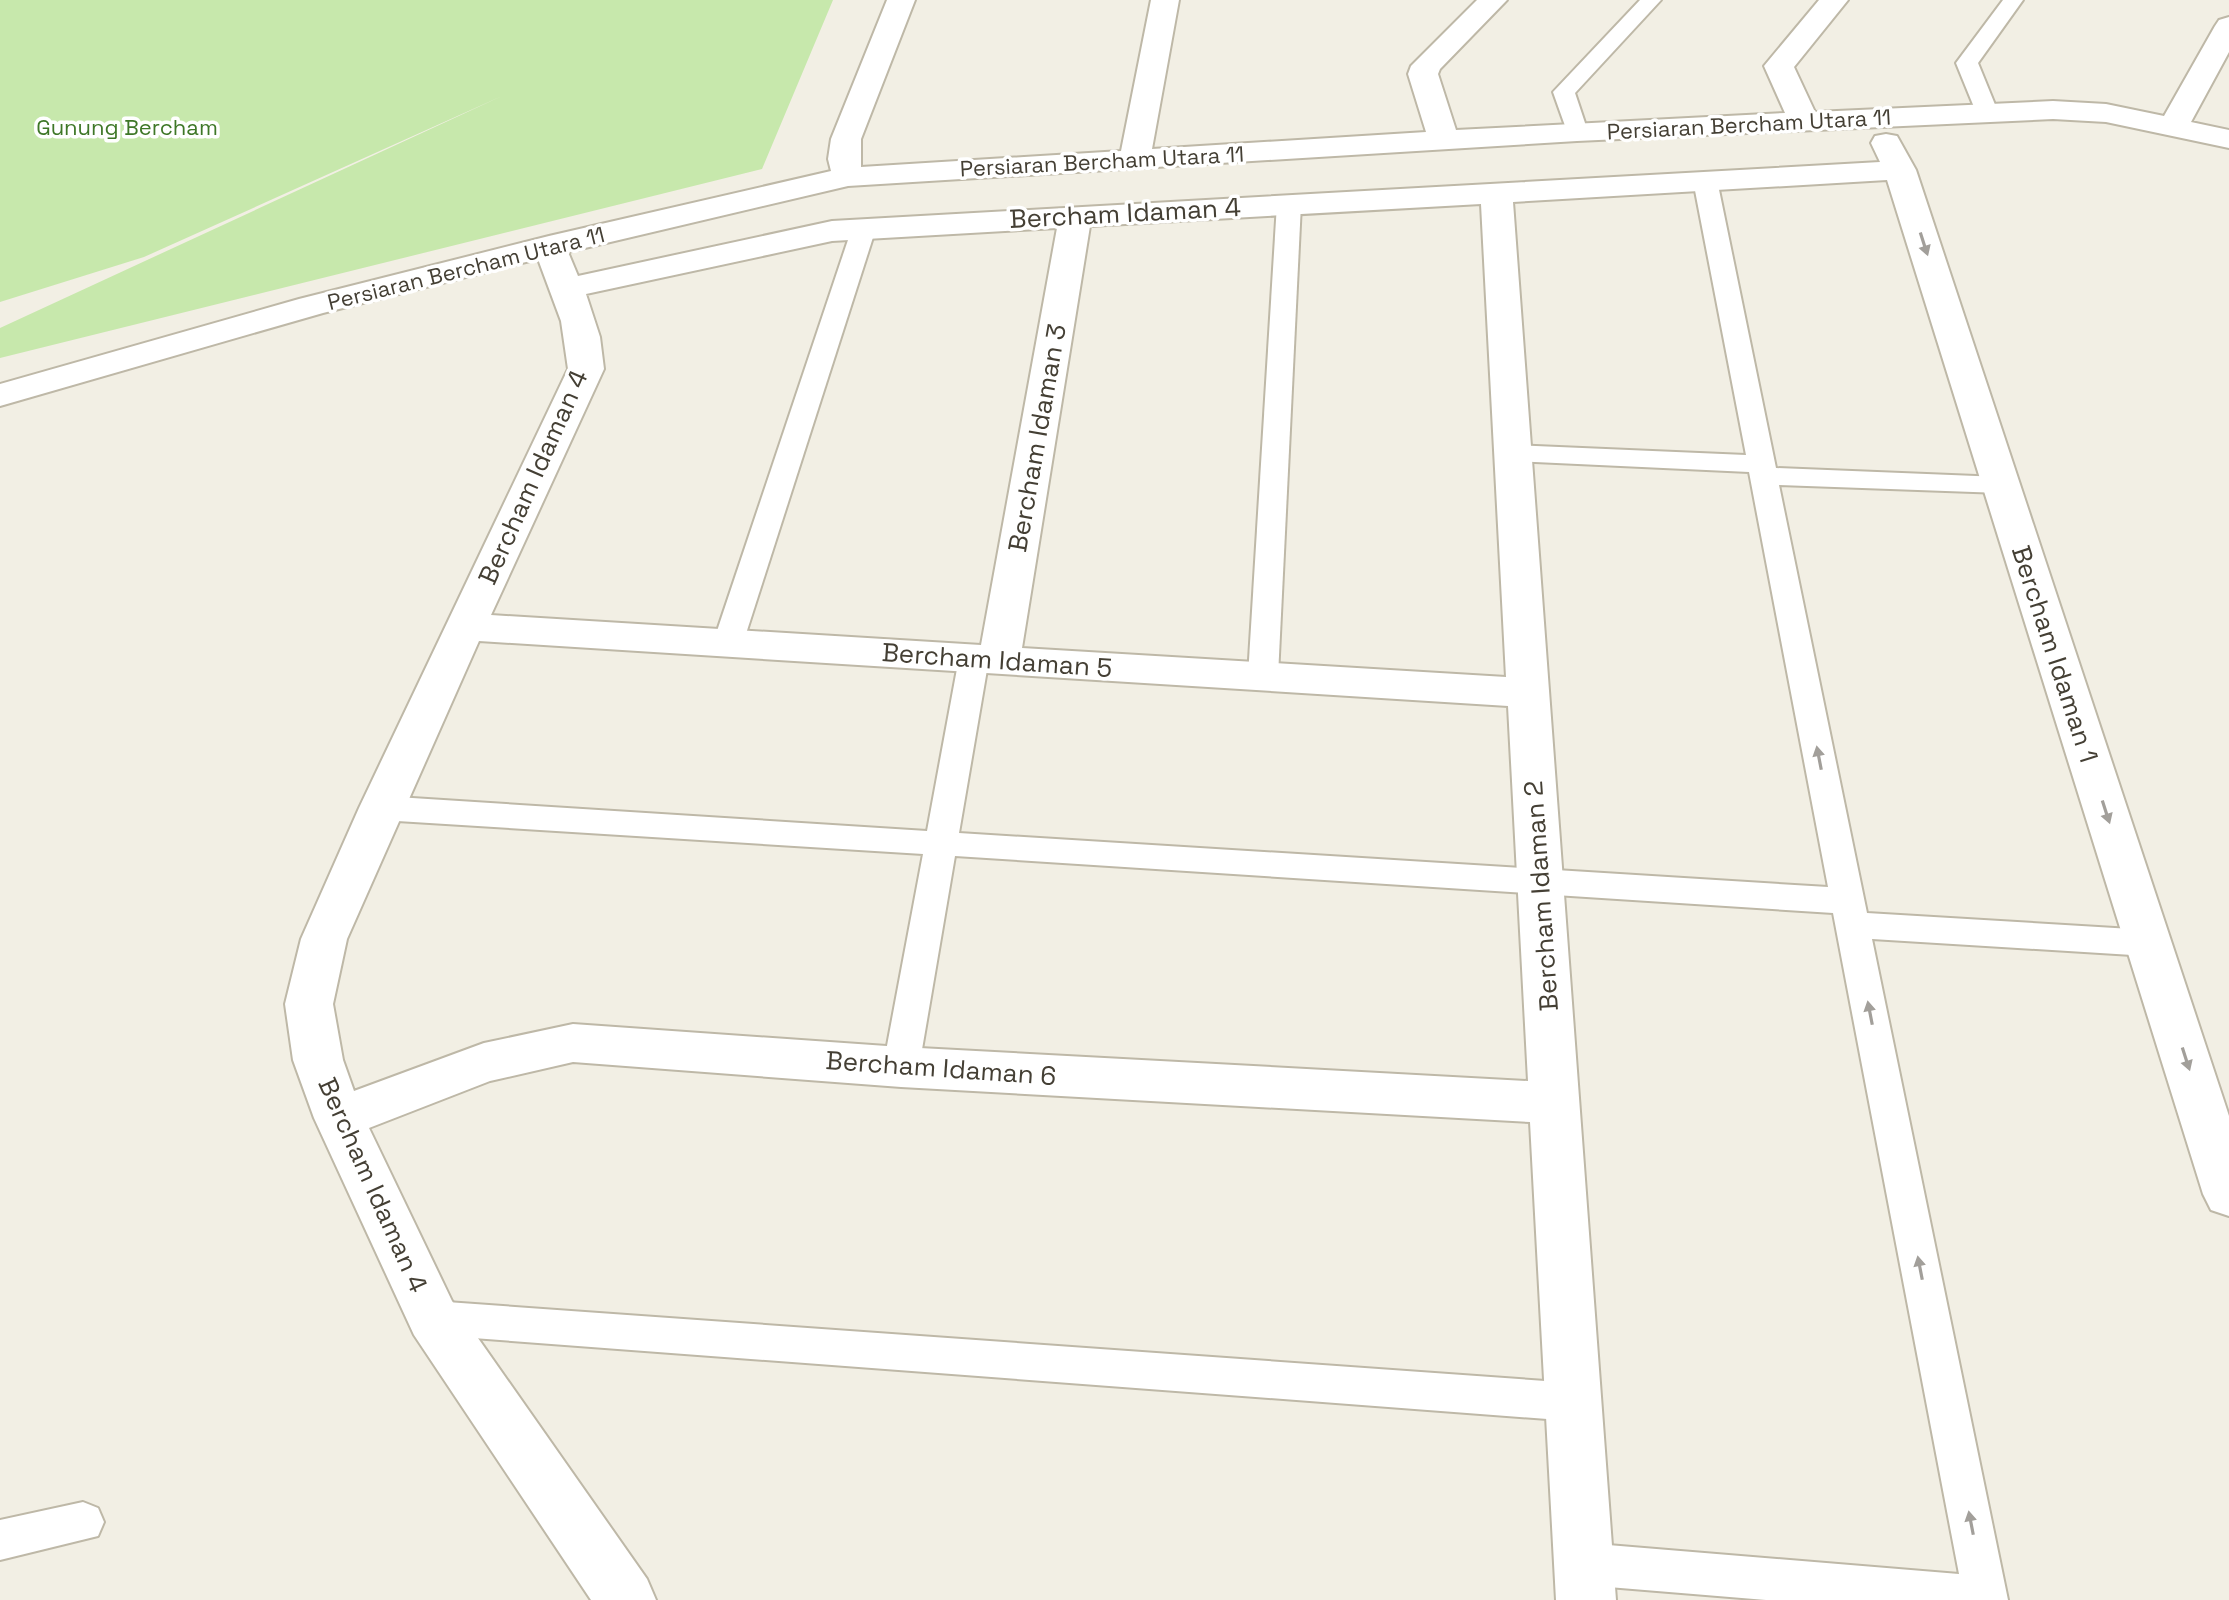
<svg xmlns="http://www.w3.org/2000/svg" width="2229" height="1600" font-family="'Space Grotesk',sans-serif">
<rect width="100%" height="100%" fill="#f2efe4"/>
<!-- green -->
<polygon fill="#c7e8ac" points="0,0 833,0 762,169 0,358 0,328 502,96 144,257 0,302"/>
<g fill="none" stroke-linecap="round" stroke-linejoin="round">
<!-- lane casing -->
<g stroke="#beb8a7" stroke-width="4">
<g id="lane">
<polygon points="1640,0 1661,0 1575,93 1588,132 1577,139 1569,137 1553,92"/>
<polygon points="2003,0 2023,0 1978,63 1998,112 1987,119 1976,112 1956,63"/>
<polygon points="1705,173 1713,175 1717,180 1776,468 2001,477 2011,479 2015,485 2011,491 2001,493 1779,485 1867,913 2148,930 2160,934 2165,943 2160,952 2148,956 1872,939 2008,1600 1766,1600 1584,1585 1569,1579 1562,1564 1569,1549 1584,1543 1959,1574 1833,913 955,856 919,1067 914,1077 901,1081 888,1077 883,1067 923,854 381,820 370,816 365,808 370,800 381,796 927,831 959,658 963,651 974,648 985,651 989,658 959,833 1828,887 1749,472 1513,461 1503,459 1499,453 1503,447 1513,445 1746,455 1693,180 1697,175"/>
<polygon points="1289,197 1297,199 1301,204 1278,676 1274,683 1263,686 1252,683 1248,676 1277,204 1281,199"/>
<polygon points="864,221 872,223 876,228 743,643 739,650 728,653 717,650 713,643 852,228 856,223"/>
<polygon points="433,1301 1574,1383 1588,1389 1594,1402 1588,1415 1574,1421 433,1335 419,1330 413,1318 419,1306"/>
<polygon points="83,1502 98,1508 104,1522 98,1536 0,1560 0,1520"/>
</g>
</g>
<!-- street casing -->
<g stroke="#beb8a7" stroke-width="4">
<path id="street" d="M887,0H915L861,139V167L1121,151L1151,0H1179L1152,149L1426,132L1408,74L1411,66L1477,0H1507L1440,69L1438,74L1456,130L1785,113L1764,66L1819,0H1848L1794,67L1815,112L2053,101L2106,104L2164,116L2215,26L2219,20L2229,17V52L2191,122L2229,130V148L2106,122L2053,119L1577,141L848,186L568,252L578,276L832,221L1880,162L1871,143L1875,136L1886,134L1897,136L1916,170L2229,1116V1216L2211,1210L2203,1194L1887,180L1513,202L1616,1600H1556L1530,1122L901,1087L573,1062L490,1081L369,1128L452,1301L647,1579L656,1600H591L414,1335L314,1118L293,1060L285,1004L301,939L359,808L568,369L561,321L538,259L323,313L0,406V384L299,299L549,236L831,171L828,159L831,139ZM1481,204L1506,677L1022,648L1090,226ZM1057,228L981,645L491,615L604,369L600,337L586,294L832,241ZM479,641L1508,706L1528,1081L901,1047L573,1024L484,1043L354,1091L343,1060L333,1004L347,939Z"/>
</g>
<!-- lane -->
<use href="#lane" fill="#fff" fill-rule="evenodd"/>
<!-- street -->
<use href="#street" fill="#fff" fill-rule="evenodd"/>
</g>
<!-- one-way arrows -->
<defs><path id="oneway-solid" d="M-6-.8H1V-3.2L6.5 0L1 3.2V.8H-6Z" transform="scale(2)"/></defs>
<g fill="#a29f9a">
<use href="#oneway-solid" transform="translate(1924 244) rotate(72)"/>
<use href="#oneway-solid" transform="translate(1819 758) rotate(-101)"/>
<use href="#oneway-solid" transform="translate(2106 812) rotate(72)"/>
<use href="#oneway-solid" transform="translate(1870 1013) rotate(-101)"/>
<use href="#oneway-solid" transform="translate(2186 1059) rotate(72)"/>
<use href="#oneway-solid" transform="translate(1920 1268) rotate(-101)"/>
<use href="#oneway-solid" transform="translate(1971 1523) rotate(-101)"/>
</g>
<g text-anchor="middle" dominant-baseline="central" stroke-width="7" stroke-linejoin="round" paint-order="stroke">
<!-- far-street labels -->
<g font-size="22" fill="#443f34" stroke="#fff">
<text transform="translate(1749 124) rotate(-3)">Persiaran Bercham Utara 11</text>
<text transform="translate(1102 161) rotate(-3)">Persiaran Bercham Utara 11</text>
<text transform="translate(466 268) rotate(-14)">Persiaran Bercham Utara 11</text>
</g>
<!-- far-park labels -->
<g font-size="22" fill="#3e7727" stroke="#fff">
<text x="127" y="127">Gunung Bercham</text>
</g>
<!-- street labels -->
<g font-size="26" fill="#443f34" stroke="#fff">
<text transform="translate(1125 213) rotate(-3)">Bercham Idaman 4</text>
<text transform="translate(1037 438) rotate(-80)">Bercham Idaman 3</text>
<text transform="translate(533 477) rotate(-66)">Bercham Idaman 4</text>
<text transform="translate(2055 654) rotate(72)">Bercham Idaman 1</text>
<text transform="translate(997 660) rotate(4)">Bercham Idaman 5</text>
<text transform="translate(1541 896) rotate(-94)">Bercham Idaman 2</text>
<text transform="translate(941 1068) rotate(4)">Bercham Idaman 6</text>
<text transform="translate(373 1185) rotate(66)">Bercham Idaman 4</text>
</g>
</g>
</svg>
